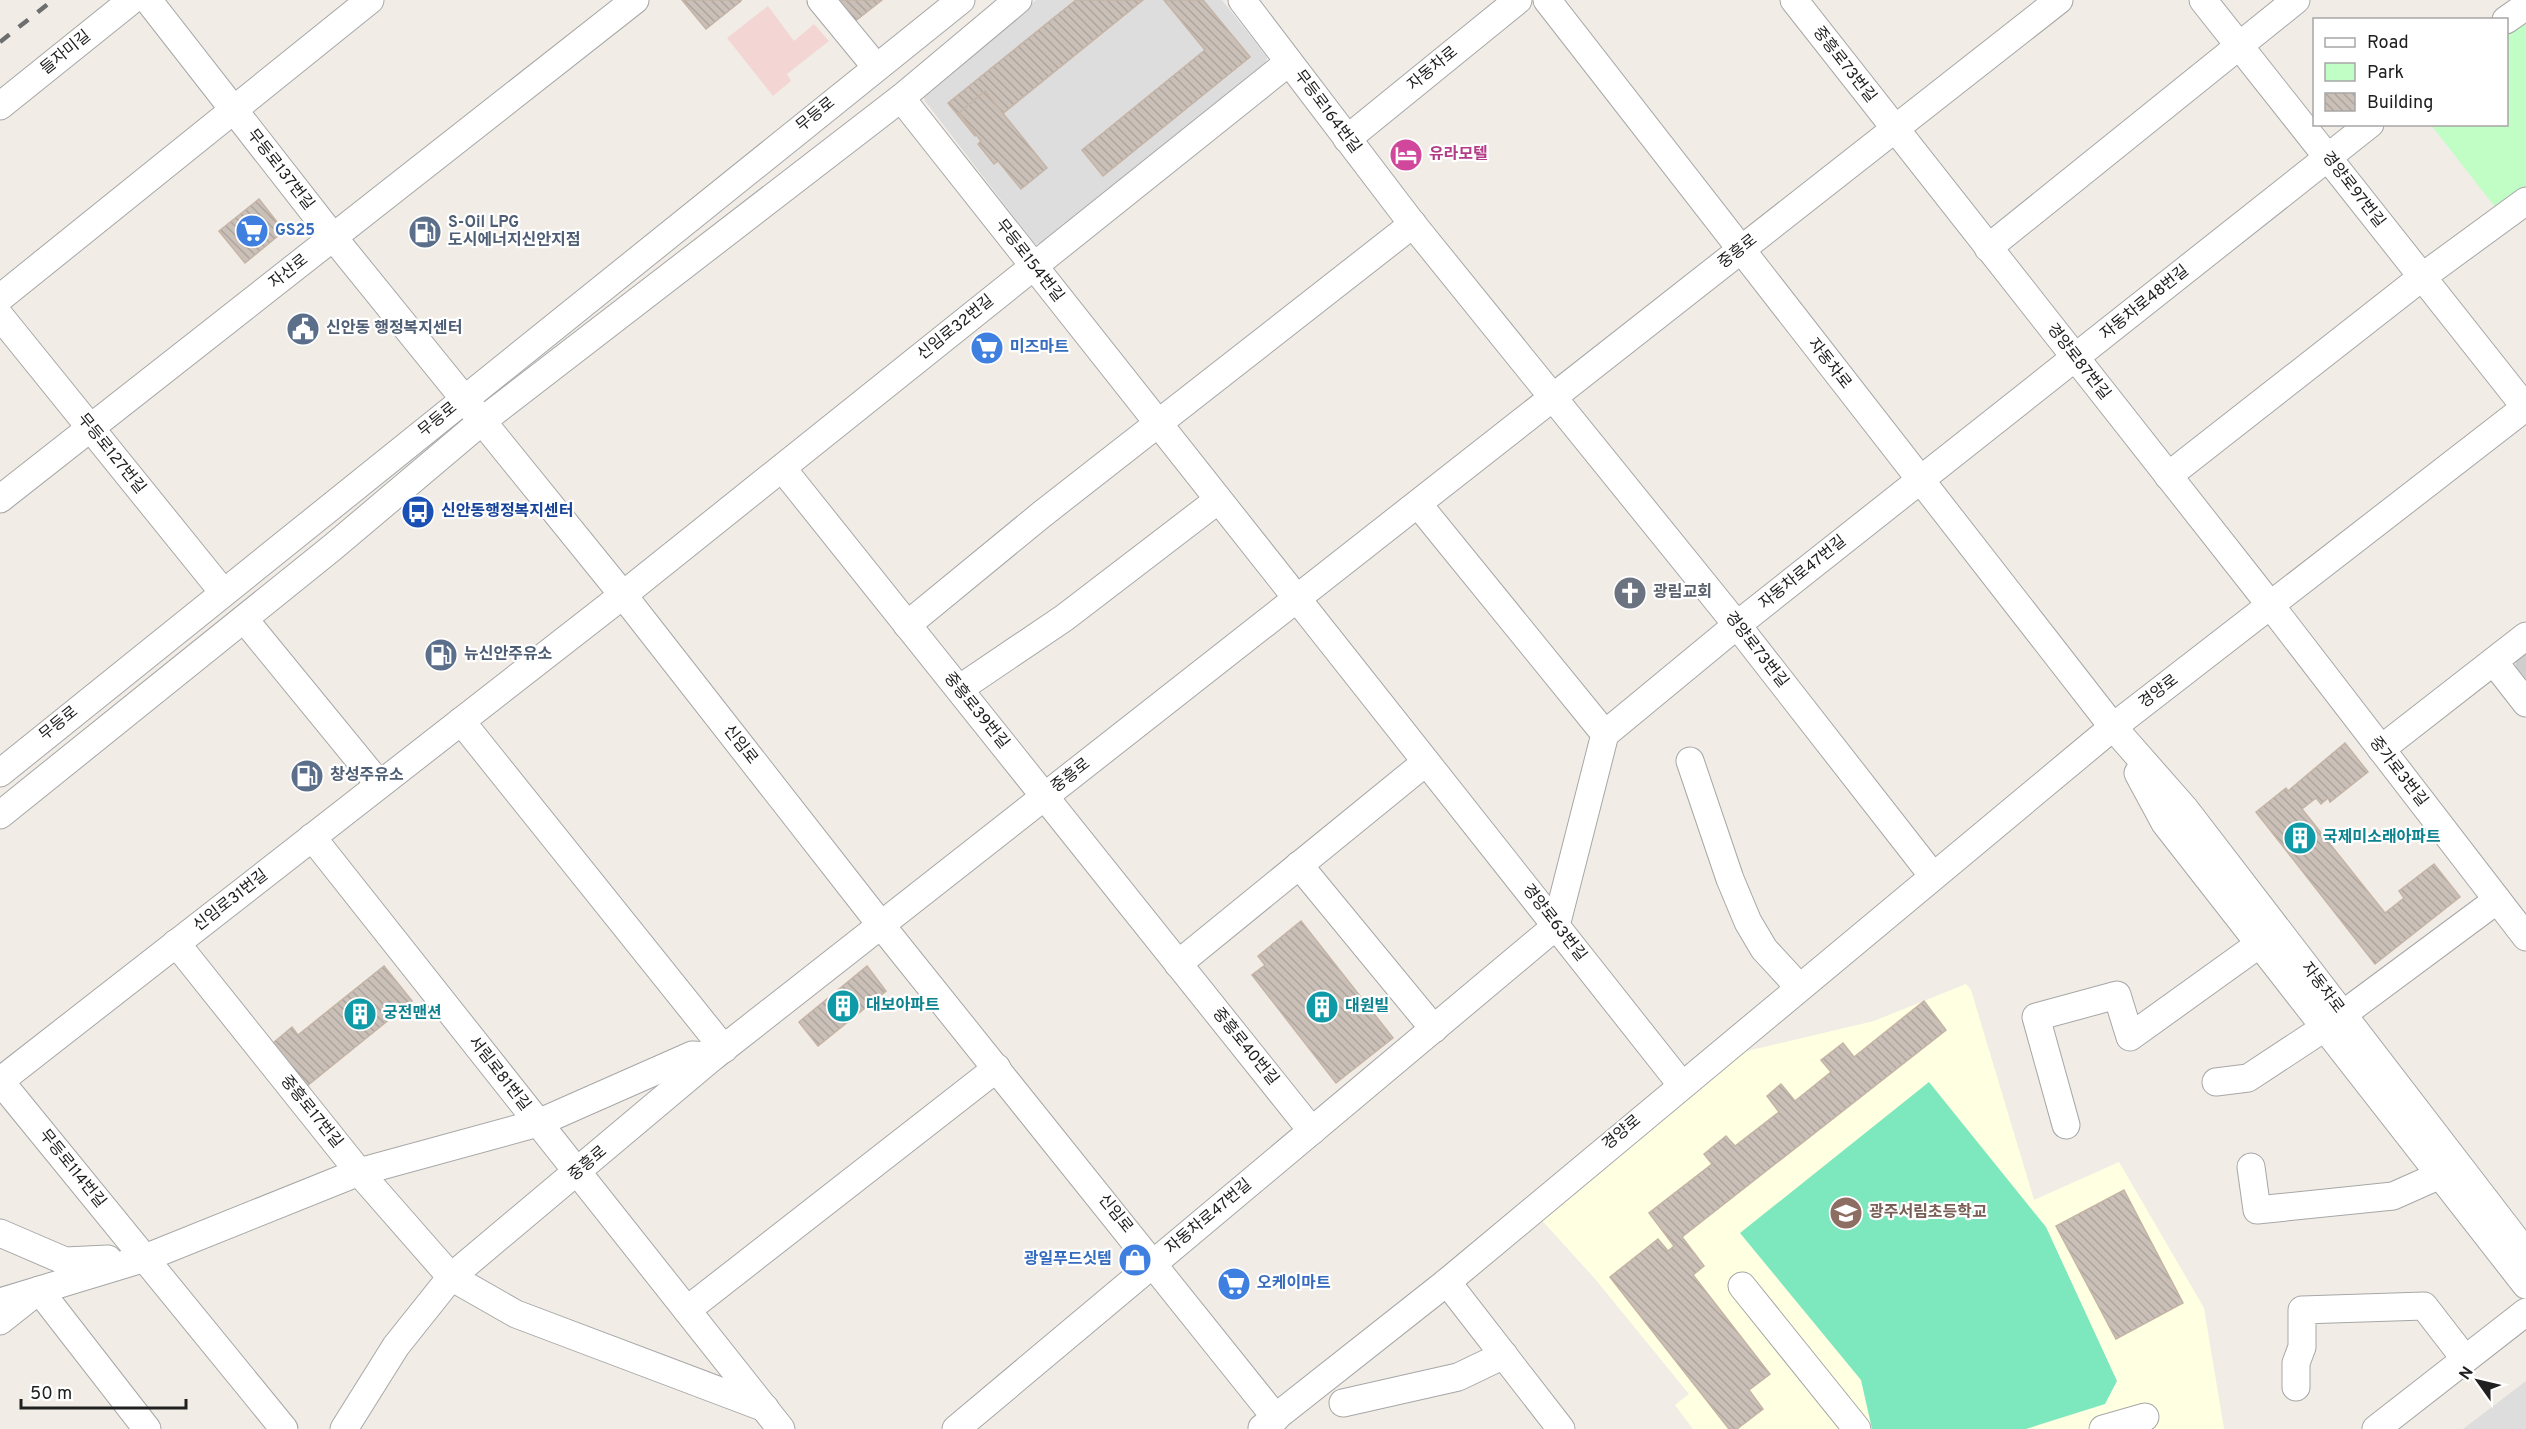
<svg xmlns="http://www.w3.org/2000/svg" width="2526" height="1429" font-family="Overpass,'Noto Sans KR',sans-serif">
<defs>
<pattern id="building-back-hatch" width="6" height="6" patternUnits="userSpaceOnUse" patternTransform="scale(1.5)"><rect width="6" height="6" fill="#cac0b8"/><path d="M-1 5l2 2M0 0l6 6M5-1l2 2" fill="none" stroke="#ada59e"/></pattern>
</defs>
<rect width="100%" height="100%" fill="#f1ede6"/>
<!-- residential -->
<g fill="#dedddd">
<polygon points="1036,0 1222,0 1267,57 1265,70 1048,242 1035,244 925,101 923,92"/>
<polygon points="2526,1381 2526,1429 2463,1429"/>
</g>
<!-- commercial -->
<polygon fill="#f3d5d4" points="768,6 794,41 814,24 829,41 787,74 791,81 773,96 727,38"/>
<!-- education -->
<polygon fill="#ffffe1" points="1966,984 1971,990 2034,1200 2119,1162 2204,1308 2224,1429 1693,1429 1675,1405 1689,1394 1596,1280 1539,1217 1734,1054 1874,1021"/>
<!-- religious -->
<polygon fill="#cecece" points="2526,645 2526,683 2515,668 2517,653"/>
<!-- park -->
<polygon fill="#c0fec5" points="2526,13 2526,191 2499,212 2431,125 2506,124 2507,28"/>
<!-- pitch -->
<polygon fill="#7de7be" points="1929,1082 2046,1227 2117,1381 2105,1404 2026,1429 1872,1429 1861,1380 1740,1233"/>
<!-- building -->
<g fill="url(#building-back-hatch)" stroke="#c5b4a6" stroke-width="1.5">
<polygon points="682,0 741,0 741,1 706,29"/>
<polygon points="837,0 882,0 854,22"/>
<polygon points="1076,0 1143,0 975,136 948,103"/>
<polygon points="1164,0 1203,0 1250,57 1103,176 1082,150 1205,50"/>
<polygon points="985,91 1047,168 1021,189 998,161 994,164 978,144 981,141 959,113"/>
<polygon points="259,199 284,231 245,263 219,231"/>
<polygon points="2345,743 2368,772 2330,802 2328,798 2321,804 2316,798 2302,809 2385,913 2404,898 2399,891 2434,864 2460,897 2375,964 2256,812 2286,788 2288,791"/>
<polygon points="1301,921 1393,1038 1336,1083 1252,975 1265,965 1258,956"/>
<polygon points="384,966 412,1001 307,1086 273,1043 292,1027 298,1035"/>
<polygon points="867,966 886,991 818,1046 799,1022"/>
<polygon points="1924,1001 1946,1030 1682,1237 1704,1266 1693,1275 1770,1374 1749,1390 1763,1409 1737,1429 1729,1429 1610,1277 1658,1239 1668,1251 1674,1246 1649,1213 1712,1164 1704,1154 1726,1136 1735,1146 1779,1112 1767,1096 1781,1084 1795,1101 1831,1072 1821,1060 1843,1043 1854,1057"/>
<polygon points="2124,1190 2183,1303 2116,1339 2056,1226"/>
</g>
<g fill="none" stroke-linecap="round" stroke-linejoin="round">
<!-- minor casing -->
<g stroke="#a7a7a7" stroke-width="29">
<g id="minor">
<polyline points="148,0 333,237 623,595 881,925 1276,1418"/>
<polyline points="821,0 876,67"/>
<polyline points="1242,0 1411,222 1737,625 1933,876"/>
<polyline points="1547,0 2113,727 2185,809 2526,1253"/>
<polyline points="1794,0 2271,606 2526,937"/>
<polyline points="2203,0 2526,408"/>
<polyline points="2506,20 2526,6"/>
<polyline points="901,98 1681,1084"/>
<polyline points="0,106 132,0"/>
<polyline points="1347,139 1518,0"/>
<polyline points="1988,248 2296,0"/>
<polyline points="0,298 370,0"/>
<polyline points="0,316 223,592"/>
<polyline points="782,468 1312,1131"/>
<polyline points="2168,476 2422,277 2526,201"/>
<polyline points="0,499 635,0"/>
<polyline points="1418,504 1605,734"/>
<polyline points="244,619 379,784"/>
<polyline points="907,625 1041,515 1413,224"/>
<polyline points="2494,662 2526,703"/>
<polyline points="959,689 1064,618 1218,500"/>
<polyline points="461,721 724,1049"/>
<polyline points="2381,749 2526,636"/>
<polyline points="1690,761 1730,879 1748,922 1764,949 1799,987"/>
<polyline points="0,773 961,0"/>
<polyline points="2138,773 2165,823 2526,1285"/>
<polyline points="0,815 333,547 481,422 901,98 1018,0"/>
<polyline points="312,837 781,1429"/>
<polyline points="1299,865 1434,1029"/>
<polyline points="176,943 359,1172 451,1277 516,1314 765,1408"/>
<polyline points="1178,964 1426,762"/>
<polyline points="2342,1015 2497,900"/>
<polyline points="2216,1082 2248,1078 2324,1028"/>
<polyline points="2066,1125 2036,1017 2117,995 2130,1037 2258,945"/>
<polyline points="2251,1167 2257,1210 2393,1196 2438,1176"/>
<polyline points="0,1233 65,1261 108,1259"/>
<polyline points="1447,1282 1561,1429"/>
<polyline points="1742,1286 1857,1429"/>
<polyline points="0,1302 145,1258 359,1172 538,1123 692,1055 714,1056"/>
<polyline points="687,1310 997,1068"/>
<polyline points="0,1321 39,1290 147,1429"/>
<polyline points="2296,1387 2296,1363 2302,1347 2302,1310 2424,1306 2465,1359"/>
<polyline points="1343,1403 1458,1377 1504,1355"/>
<polyline points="1262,1428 1447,1282 2113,727 2526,407"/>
<polyline points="284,1429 0,1081 623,595 1289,62"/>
<polyline points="344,1429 396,1346 451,1277 714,1056 2059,0"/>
<polyline points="956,1429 1556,926 1605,734 1737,625 2370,124"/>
<polyline points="2103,1429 2145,1417"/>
<polyline points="2376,1429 2526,1312"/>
</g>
</g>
<!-- minor -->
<use href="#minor" stroke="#fff" stroke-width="27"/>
<!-- rail -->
<polyline stroke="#6e6e6e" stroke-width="4.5" stroke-dasharray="12 12" stroke-linecap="butt" points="0,42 53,0"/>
</g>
<!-- icons -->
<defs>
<g id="hotel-disc" transform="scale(1.725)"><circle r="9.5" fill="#d1479c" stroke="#fff"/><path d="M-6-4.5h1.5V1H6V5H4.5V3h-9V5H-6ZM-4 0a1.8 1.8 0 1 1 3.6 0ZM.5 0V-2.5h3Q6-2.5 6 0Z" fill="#fff"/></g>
<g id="supermarket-disc" transform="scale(1.725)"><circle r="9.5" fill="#3f7fe0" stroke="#fff"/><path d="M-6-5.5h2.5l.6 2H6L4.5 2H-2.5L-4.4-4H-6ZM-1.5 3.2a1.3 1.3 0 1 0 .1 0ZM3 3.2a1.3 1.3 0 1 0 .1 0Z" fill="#fff"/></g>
<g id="fuel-disc" transform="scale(1.725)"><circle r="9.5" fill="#5c6f8a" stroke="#fff"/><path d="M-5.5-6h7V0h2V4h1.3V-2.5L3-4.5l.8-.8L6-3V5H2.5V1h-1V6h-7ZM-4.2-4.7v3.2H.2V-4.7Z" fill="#fff"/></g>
<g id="civic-disc" transform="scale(1.725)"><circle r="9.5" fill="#5c6f8a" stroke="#fff"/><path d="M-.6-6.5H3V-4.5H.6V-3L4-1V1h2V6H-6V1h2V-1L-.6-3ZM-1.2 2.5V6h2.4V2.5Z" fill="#fff"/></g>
<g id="bus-disc" transform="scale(1.725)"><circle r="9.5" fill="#1a4fb4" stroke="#fff"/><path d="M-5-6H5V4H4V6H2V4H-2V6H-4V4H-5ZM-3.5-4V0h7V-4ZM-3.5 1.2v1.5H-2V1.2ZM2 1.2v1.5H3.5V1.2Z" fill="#fff"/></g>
<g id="church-disc" transform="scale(1.725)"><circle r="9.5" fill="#6b7280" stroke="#fff"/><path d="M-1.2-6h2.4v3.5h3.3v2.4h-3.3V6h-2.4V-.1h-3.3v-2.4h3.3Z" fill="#fff"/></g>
<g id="building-disc" transform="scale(1.725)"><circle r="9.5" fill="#0f9aa8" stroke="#fff"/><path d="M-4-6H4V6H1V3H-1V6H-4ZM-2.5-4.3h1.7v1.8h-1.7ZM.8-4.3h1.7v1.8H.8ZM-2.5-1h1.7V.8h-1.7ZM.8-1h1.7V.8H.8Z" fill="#fff"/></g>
<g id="school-disc" transform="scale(1.725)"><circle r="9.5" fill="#8d6e63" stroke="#fff"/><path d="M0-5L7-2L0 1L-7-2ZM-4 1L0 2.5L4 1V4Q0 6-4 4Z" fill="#fff"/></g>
<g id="shop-disc" transform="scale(1.725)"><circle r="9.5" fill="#3f7fe0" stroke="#fff"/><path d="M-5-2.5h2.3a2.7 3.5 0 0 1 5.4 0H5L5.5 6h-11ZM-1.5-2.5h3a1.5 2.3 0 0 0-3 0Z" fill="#fff"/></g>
</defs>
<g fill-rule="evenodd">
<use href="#hotel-disc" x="1406" y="155"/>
<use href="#supermarket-disc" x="252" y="231"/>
<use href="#fuel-disc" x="425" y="232"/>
<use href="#civic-disc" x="303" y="329"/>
<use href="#supermarket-disc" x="987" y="348"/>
<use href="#bus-disc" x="418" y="512"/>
<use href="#church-disc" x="1630" y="593"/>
<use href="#fuel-disc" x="441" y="655"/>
<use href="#fuel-disc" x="307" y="776"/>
<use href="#building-disc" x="2300" y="838"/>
<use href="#building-disc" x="843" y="1006"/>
<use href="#building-disc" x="1322" y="1007"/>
<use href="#building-disc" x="360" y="1014"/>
<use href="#school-disc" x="1846" y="1213"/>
<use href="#shop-disc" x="1135" y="1260"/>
<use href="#supermarket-disc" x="1234" y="1284"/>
</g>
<g text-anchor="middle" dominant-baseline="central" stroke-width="4.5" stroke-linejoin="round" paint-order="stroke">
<!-- street labels -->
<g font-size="16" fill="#202020" stroke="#fff">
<text transform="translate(66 53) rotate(-39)">들자미길</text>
<text transform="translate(1844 65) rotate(52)">중흥로73번길</text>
<text transform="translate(1433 69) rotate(-39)">자동차로</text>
<text transform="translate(1327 112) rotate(53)">무등로164번길</text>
<text transform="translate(816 115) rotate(-39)">무등로</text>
<text transform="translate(280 170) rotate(52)">무등로137번길</text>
<text transform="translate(2353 190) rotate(52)">경양로97번길</text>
<text transform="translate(1738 252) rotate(-38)">중흥로</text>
<text transform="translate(1029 261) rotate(52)">무등로154번길</text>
<text transform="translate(289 272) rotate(-38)">자산로</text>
<text transform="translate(2145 303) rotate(-39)">자동차로48번길</text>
<text transform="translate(956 328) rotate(-39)">신임로32번길</text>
<text transform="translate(2078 362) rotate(52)">경양로87번길</text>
<text transform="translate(1829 364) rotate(52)">자동차로</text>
<text transform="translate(438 420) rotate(-39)">무등로</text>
<text transform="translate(111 454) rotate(51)">무등로127번길</text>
<text transform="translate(1803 573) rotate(-39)">자동차로47번길</text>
<text transform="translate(1756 650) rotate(52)">경양로73번길</text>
<text transform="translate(2159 692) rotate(-37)">경양로</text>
<text transform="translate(976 711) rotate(51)">중흥로39번길</text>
<text transform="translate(59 724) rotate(-39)">무등로</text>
<text transform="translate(740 745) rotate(52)">신임로</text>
<text transform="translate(2398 772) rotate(52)">중가로3번길</text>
<text transform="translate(1071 776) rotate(-38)">중흥로</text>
<text transform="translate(231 901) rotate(-38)">신임로31번길</text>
<text transform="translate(1554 923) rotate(52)">경양로63번길</text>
<text transform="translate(2322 988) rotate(53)">자동차로</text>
<text transform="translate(1245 1047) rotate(51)">중흥로40번길</text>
<text transform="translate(499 1074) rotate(52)">서림로81번길</text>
<text transform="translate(311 1112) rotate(51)">중흥로17번길</text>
<text transform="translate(1622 1133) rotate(-40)">경양로</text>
<text transform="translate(588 1164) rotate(-40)">중흥로</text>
<text transform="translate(72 1169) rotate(51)">무등로114번길</text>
<text transform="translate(1115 1214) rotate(51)">신임로</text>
<text transform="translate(1209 1217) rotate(-40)">자동차로47번길</text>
</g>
<!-- hotel labels -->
<g font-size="16" font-weight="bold" fill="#b23c85" stroke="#fff" text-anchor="start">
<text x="1429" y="155">유라모텔</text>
</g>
<!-- service labels -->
<g font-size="16" font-weight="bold" fill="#4e5e75" stroke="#fff" text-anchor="start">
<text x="448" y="223">S-Oil LPG<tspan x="448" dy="18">도시에너지신안지점</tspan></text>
<text x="326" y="329">신안동 행정복지센터</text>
<text x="464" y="655">뉴신안주유소</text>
<text x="330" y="776">창성주유소</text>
</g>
<!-- shop labels -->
<g font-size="16" font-weight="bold" fill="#366cbe" stroke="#fff" text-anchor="start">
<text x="275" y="231">GS25</text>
<text x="1010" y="348">미즈마트</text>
<text x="1112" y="1260" text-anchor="end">광일푸드싯템</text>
<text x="1257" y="1284">오케이마트</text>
</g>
<!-- transit labels -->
<g font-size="16" font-weight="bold" fill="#164399" stroke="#fff" text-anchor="start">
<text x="441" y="512">신안동행정복지센터</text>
</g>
<!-- worship labels -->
<g font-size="16" font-weight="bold" fill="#5b616d" stroke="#fff" text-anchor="start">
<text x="1653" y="593">광림교회</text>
</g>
<!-- culture labels -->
<g font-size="16" font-weight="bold" fill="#0d838f" stroke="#fff" text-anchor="start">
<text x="2323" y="838">국제미소래아파트</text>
<text x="866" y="1006">대보아파트</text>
<text x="1345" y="1007">대원빌</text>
<text x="383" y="1014">궁전맨션</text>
</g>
<!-- education labels -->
<g font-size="16" font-weight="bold" fill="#785e54" stroke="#fff" text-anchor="start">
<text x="1869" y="1213">광주서림초등학교</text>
</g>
</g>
<!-- legend -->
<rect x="2313" y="18" width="195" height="108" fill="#ffffff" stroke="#a6a6a6" stroke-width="1.5"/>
<rect x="2325" y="38" width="30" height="9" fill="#ffffff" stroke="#a6a6a6" stroke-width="1.5"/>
<text x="2367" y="48" font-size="18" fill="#202020">Road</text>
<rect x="2325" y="63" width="30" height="18" fill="#c0fec5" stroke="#a6a6a6" stroke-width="1.5"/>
<text x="2367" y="78" font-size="18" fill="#202020">Park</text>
<rect x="2325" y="93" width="30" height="18" fill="url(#building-back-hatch)" stroke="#a6a6a6" stroke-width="1.5"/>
<text x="2367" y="108" font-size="18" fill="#202020">Building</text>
<!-- north arrow -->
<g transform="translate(2478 1381) rotate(304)" stroke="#ffffff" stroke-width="4.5" paint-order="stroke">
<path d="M0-4.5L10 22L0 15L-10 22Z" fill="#202020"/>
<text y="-9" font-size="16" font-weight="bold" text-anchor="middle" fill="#202020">N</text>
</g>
<!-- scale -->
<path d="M21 1399v9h165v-9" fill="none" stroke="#202020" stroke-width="3"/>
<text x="30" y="1399" font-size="18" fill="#202020" stroke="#ffffff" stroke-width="4.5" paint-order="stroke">50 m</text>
</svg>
